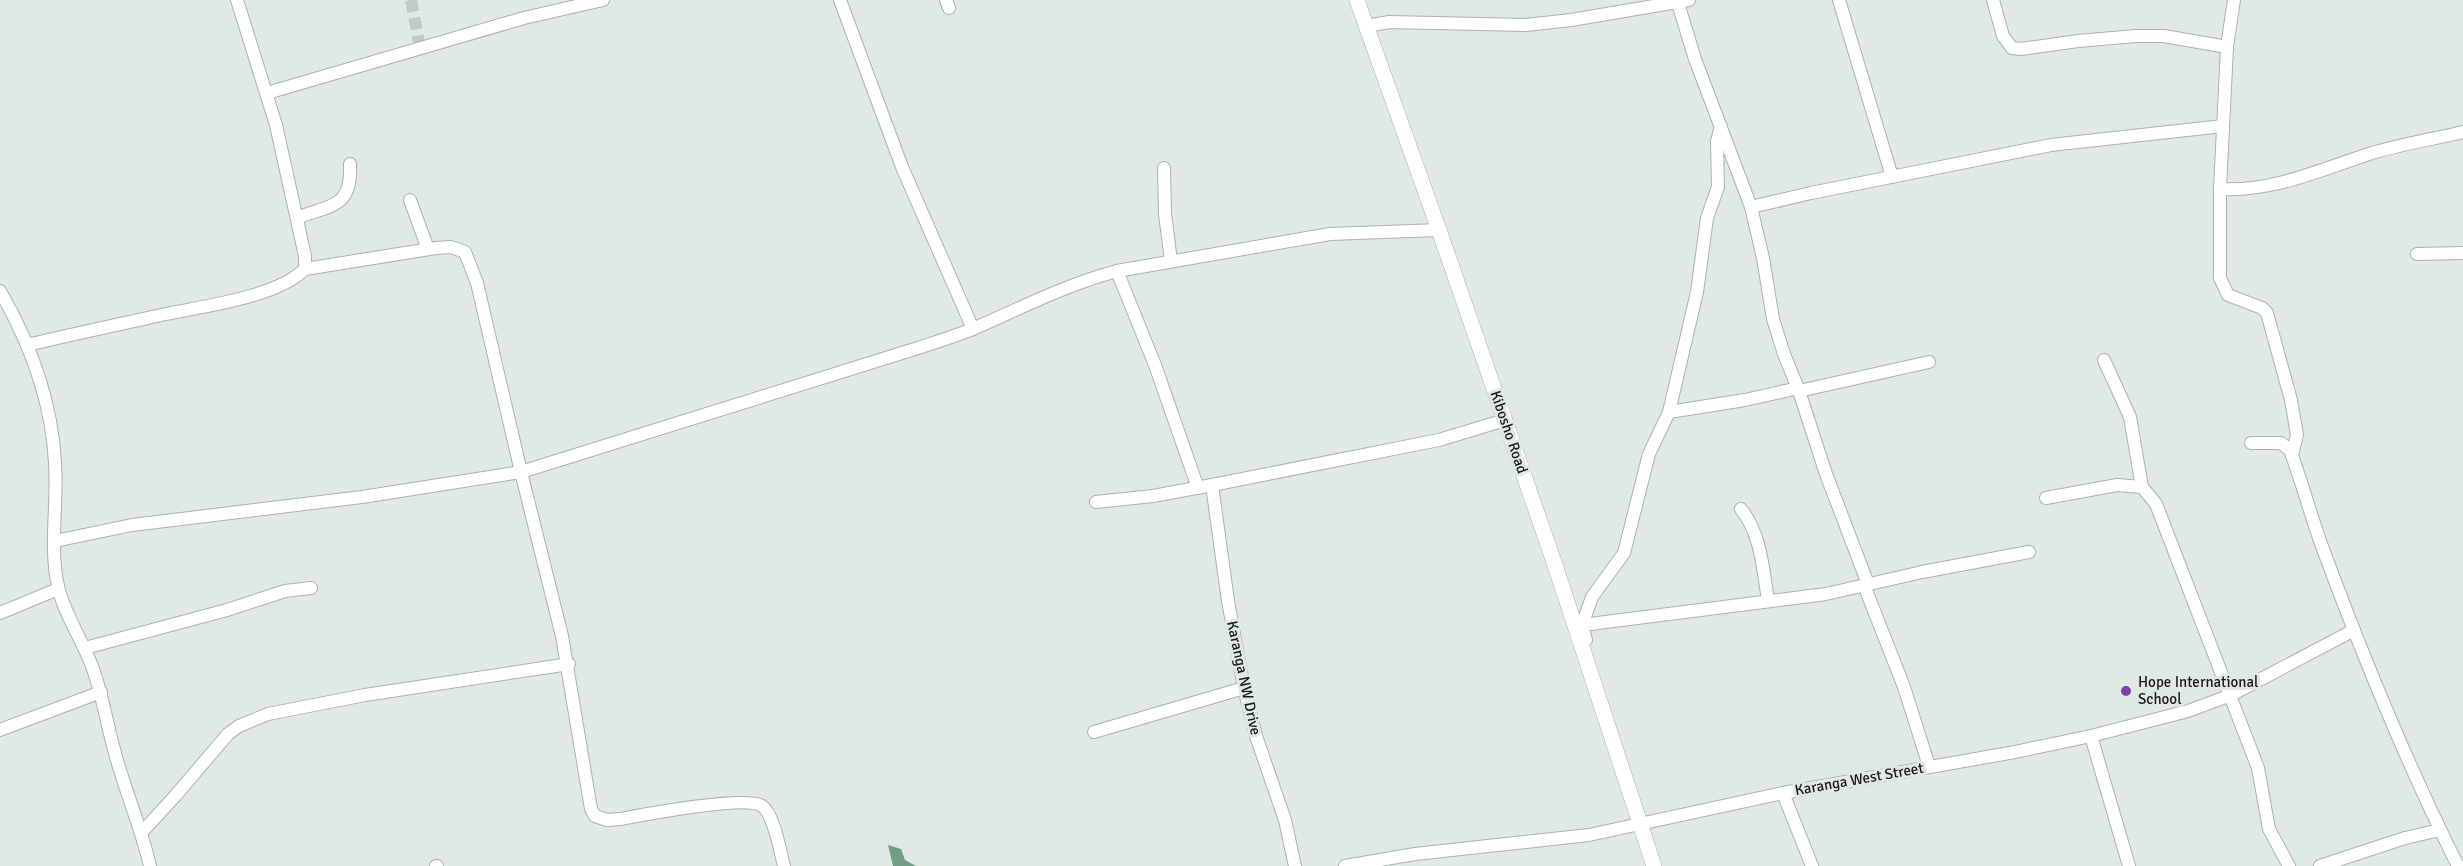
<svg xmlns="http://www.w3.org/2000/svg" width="2463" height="866" font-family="Signika,sans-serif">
<rect width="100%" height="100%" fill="#e0e9e4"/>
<!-- water -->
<polygon fill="#729e86" points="888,845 901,849 905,860 916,866 893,866"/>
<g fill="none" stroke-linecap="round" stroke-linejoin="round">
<!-- minor-tunnel -->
<polyline stroke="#c2cac5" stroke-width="12" stroke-dasharray="12 6" stroke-linecap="butt" points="411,0 420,48"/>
<!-- minor casing -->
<g stroke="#aab3ae" stroke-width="14">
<g id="minor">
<polyline points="840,0 902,167 973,329"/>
<polyline points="946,0 949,8"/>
<polyline points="1677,0 1695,59 1751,207 1763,258 1773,319 1784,354 1799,391 1826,474 1868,584"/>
<polyline points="1839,0 1892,177"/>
<polyline points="1993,0 2003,36 2012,48 2021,49 2078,41 2136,36 2164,36 2227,47"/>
<polyline points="2234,0 2227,47 2220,189 2220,278 2228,295 2262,308 2267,313 2291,400 2297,435 2292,455"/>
<polyline points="1367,26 1389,22 1526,25 1571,20 1689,0"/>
<polyline points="267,93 524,18 603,0"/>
<polyline points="1164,168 1165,214 1171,261"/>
<path d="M2220,189C2274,192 2322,169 2372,153C2402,144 2433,139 2463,132"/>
<polyline points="410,200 428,249"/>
<polyline points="1751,207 1811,193 2051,145 2223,126"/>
<path d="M297,218C331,204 352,209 350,164"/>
<polyline points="2417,254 2463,253"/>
<path d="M305,269L436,248L451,247L465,252L477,283L521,472L562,636L591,809L595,816L607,820L620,819C642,815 747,795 762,806C774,814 780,851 784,866"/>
<polyline points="1117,271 1155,365 1198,488"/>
<path d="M0,291C30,343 52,403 55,463C58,504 49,546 58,586C63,612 84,643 93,669C103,697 107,725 115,753C125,791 141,827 150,866"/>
<path d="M27,345C73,334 120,324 166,314C205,306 277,297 305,269V256L276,125L237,0"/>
<polyline points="2104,360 2130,417 2142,487"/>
<polyline points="1799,391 1929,362"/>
<polyline points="1669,412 1745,400 1798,388"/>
<path d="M2251,443H2281L2290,450C2302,482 2311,517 2323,549C2363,657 2407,764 2458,866"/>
<polyline points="1212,485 1228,601 1244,688 1256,736 1285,820 1295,866"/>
<polyline points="2046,498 2117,485 2142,487 2156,504 2258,768 2269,829 2289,866"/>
<polyline points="1096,502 1153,496 1212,485 1439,440 1505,420"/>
<path d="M1741,509C1761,534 1763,569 1768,600"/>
<path d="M55,541L132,525L362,497L521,472L918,348C936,342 956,336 975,328C1023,307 1065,285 1117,271L1330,234L1439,230"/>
<polyline points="1864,585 1904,687 1929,766"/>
<polyline points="0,613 58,589"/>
<polyline points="1582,625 1592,597 1624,553 1649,454 1669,412 1697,292 1707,218 1718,187 1717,141 1721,126"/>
<polyline points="1586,640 1582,625 1826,594 1922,572 2029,552"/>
<polyline points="85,648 227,610 285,591 311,588"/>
<polyline points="0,730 101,692"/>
<polyline points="1094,732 1244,688"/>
<polyline points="2091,736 2129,866"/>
<polyline points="1783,793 1812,866"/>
<polyline points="142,832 176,795 228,734 239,726 268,714 365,695 569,664"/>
<polyline points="436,866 437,866"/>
<polyline points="1345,866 1415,854 1589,835 1783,793 2015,752 2091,736 2188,711 2231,695 2354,630"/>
<polyline points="2320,866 2405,838 2440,830"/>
</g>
</g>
<!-- tertiary casing -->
<g stroke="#aab3ae" stroke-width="16">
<polyline id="tertiary" points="1357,0 1439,230 1555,565 1654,866"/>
</g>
<!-- minor -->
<use href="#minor" stroke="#fff" stroke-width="12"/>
<!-- tertiary -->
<use href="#tertiary" stroke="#fff" stroke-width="15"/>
</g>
<!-- markers -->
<circle fill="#843bae" stroke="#e0e9e4" stroke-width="2" cx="2126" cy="691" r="6"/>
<g text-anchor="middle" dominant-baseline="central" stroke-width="6" stroke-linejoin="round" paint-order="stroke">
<!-- street labels -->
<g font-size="15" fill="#171a18" stroke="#e0e9e4">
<text transform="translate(1509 432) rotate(71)">Kibosho Road</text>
<text transform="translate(1244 678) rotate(78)">Karanga NW Drive</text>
<text transform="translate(1859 779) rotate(-10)">Karanga West Street</text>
</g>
<!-- poi labels -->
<g font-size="15" fill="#171a18" stroke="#e0e9e4" text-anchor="start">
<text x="2138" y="682">Hope International<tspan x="2138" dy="17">School</tspan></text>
</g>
</g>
</svg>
